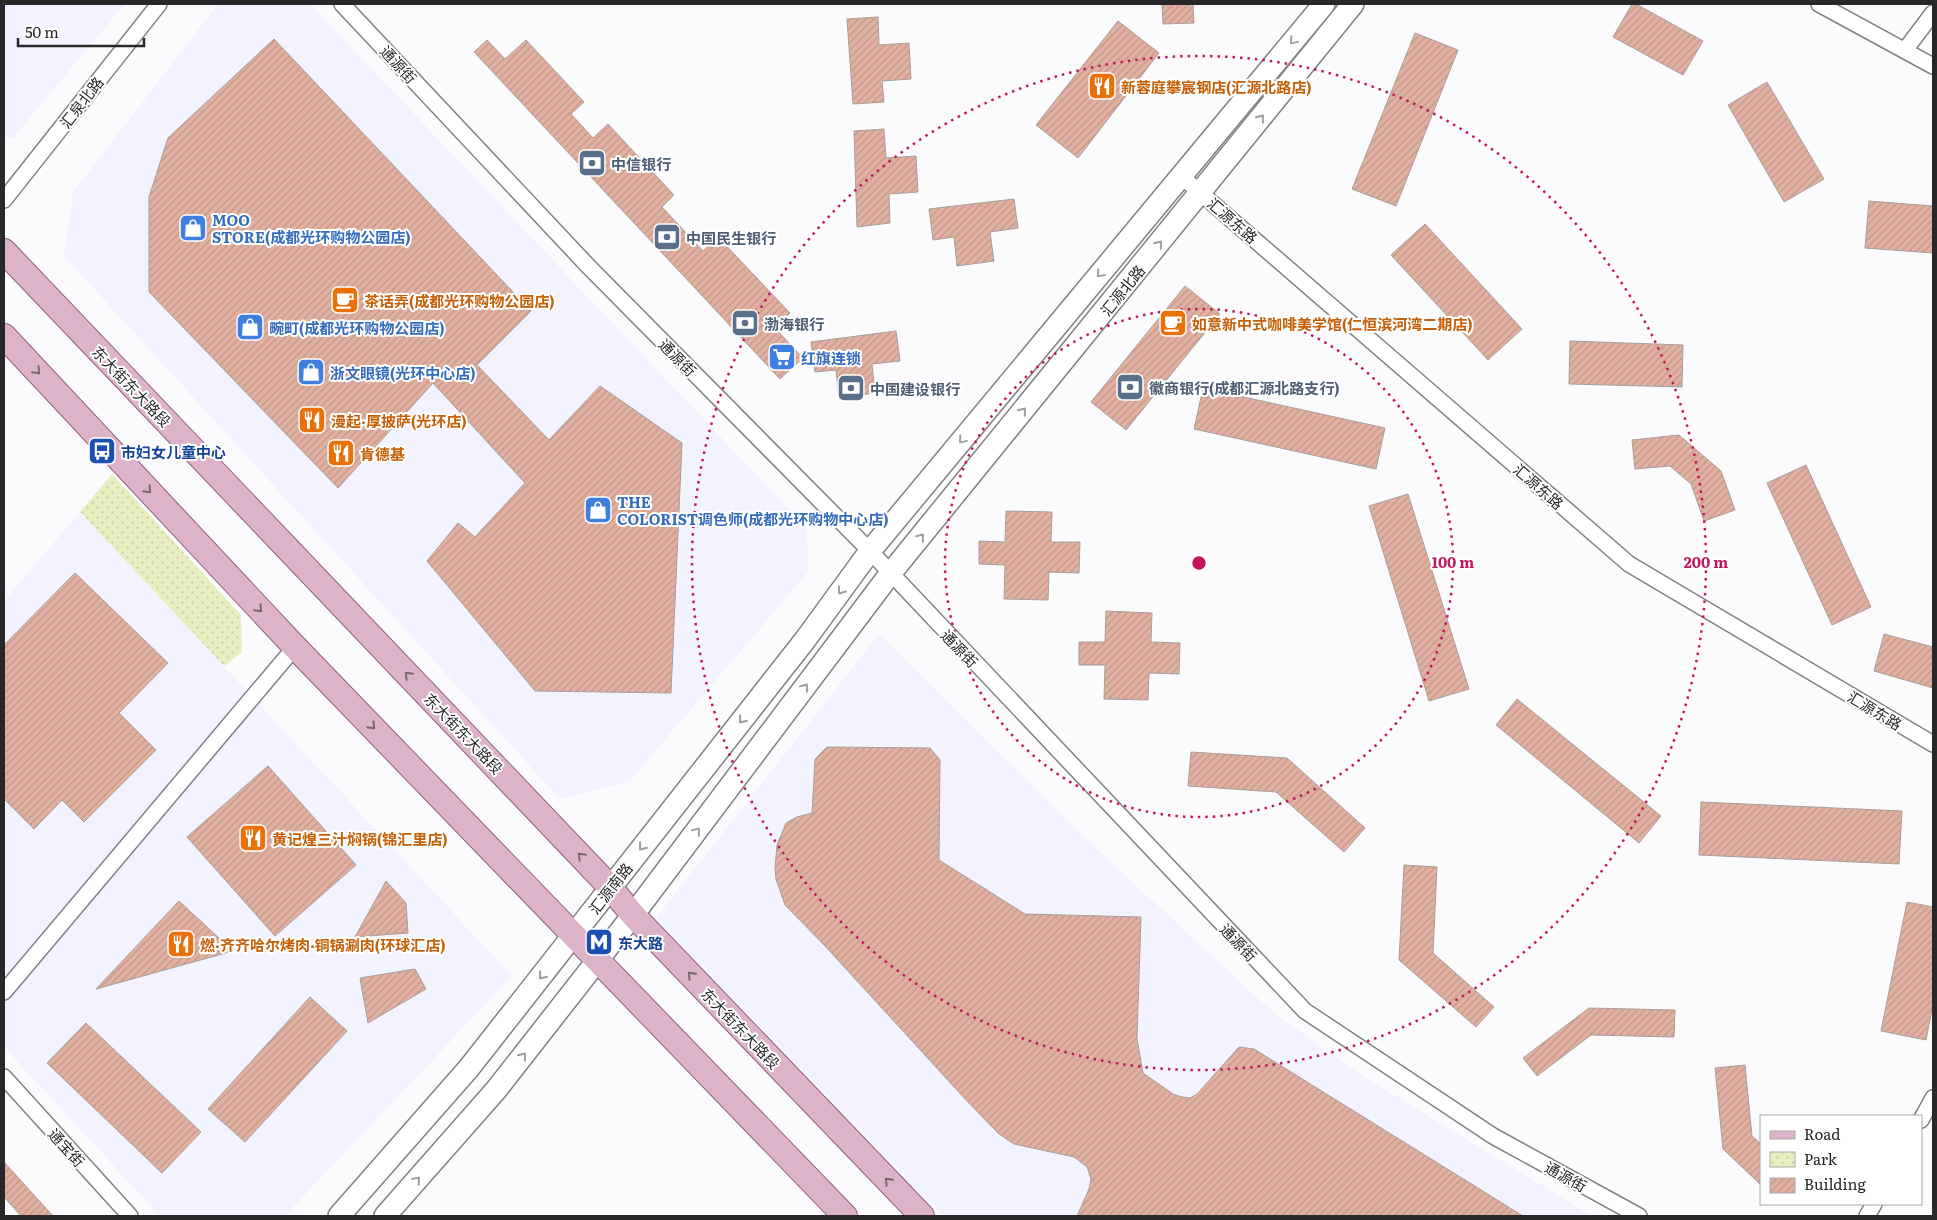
<svg xmlns="http://www.w3.org/2000/svg" width="1937" height="1220" font-family="Literata,'Noto Sans SC',serif">
<defs>
<pattern id="park-dots" width="8" height="8" patternUnits="userSpaceOnUse" patternTransform="scale(1.25)"><rect width="8" height="8" fill="#e8eebf"/><path d="M2 2h.1M6 6h.1" fill="none" stroke="#c7cca4" stroke-width="1.8" stroke-linecap="round"/></pattern>
<pattern id="building-hatch" width="6" height="6" patternUnits="userSpaceOnUse" patternTransform="scale(1.25)"><rect width="6" height="6" fill="#e1b0a1"/><path d="M-1 1l2-2M0 6l6-6M5 7l2-2" fill="none" stroke="#c1978b"/></pattern>
</defs>
<rect width="100%" height="100%" fill="#fbfbfe"/>
<!-- built -->
<g fill="#f3f2ff">
<polygon points="4,4 125,4 13,138 4,137"/>
<polygon points="218,4 310,4 807,528 808,572 630,781 560,799 64,256 73,192"/>
<polygon points="80,512 512,976 285,1216 160,1216 4,1047 4,601"/>
<polygon points="879,634 1101,853 1275,1014 1363,1076 1592,1216 943,1216 656,918"/>
</g>
<!-- park -->
<polygon fill="url(#park-dots)" points="112,474 241,615 242,652 224,666 80,512"/>
<!-- building -->
<g fill="url(#building-hatch)" stroke="#a79f9c">
<polygon points="1162,4 1193,4 1194,23 1163,24"/>
<polygon points="1632,4 1636,4 1703,41 1683,75 1613,37"/>
<polygon points="878,17 879,45 909,43 911,79 882,81 884,102 853,104 847,19"/>
<polygon points="1118,21 1159,53 1078,158 1036,125"/>
<polygon points="1415,33 1458,50 1396,206 1352,189"/>
<polygon points="274,39 531,311 477,365 549,440 600,386 682,443 671,693 535,691 427,561 458,523 475,537 525,483 433,383 338,488 149,292 149,197 168,138"/>
<polygon points="487,40 505,59 526,40 584,102 571,114 593,138 608,124 674,195 662,207 703,251 718,237 790,313 775,328 803,358 780,379 474,52"/>
<polygon points="1767,82 1824,179 1784,202 1728,105"/>
<polygon points="884,129 886,158 916,156 918,192 889,194 890,223 857,227 854,131"/>
<polygon points="1014,199 1018,228 990,232 994,261 957,266 954,237 933,240 929,209"/>
<polygon points="1869,201 1933,206 1933,253 1865,248"/>
<polygon points="1425,224 1522,329 1488,360 1391,255"/>
<polygon points="1185,286 1220,314 1126,430 1091,402"/>
<polygon points="896,331 900,361 872,364 875,393 839,398 836,370 815,372 811,342"/>
<polygon points="1570,341 1683,345 1682,387 1569,384"/>
<polygon points="1203,388 1385,428 1376,469 1194,429"/>
<polygon points="1679,435 1721,471 1735,510 1704,521 1691,484 1670,466 1635,469 1632,440"/>
<polygon points="1806,465 1871,607 1832,625 1767,483"/>
<polygon points="1408,494 1469,689 1429,701 1369,506"/>
<polygon points="1006,511 1052,512 1051,542 1080,542 1079,573 1049,572 1048,600 1004,599 1005,565 979,564 979,541 1005,542"/>
<polygon points="75,573 168,663 119,713 156,750 84,822 62,800 34,829 4,799 4,645"/>
<polygon points="1106,611 1152,613 1151,642 1180,643 1179,674 1149,673 1148,700 1104,699 1105,665 1079,665 1079,642 1105,642"/>
<polygon points="1884,634 1933,647 1933,688 1874,671"/>
<polygon points="1517,699 1661,816 1639,843 1496,725"/>
<polygon points="827,747 930,748 940,760 939,860 1025,914 1141,917 1137,1039 1143,1073 1173,1094 1182,1097 1190,1098 1197,1094 1239,1047 1254,1049 1523,1216 1077,1216 1089,1189 1091,1179 1087,1167 1074,1157 1014,1144 999,1134 967,1101 825,946 785,905 776,879 775,868 777,845 786,823 797,817 812,813 815,759"/>
<polygon points="1191,752 1287,758 1365,828 1344,852 1276,792 1188,786"/>
<polygon points="268,766 356,865 275,936 187,837"/>
<polygon points="1701,802 1902,811 1899,864 1699,855"/>
<polygon points="1404,865 1437,867 1433,953 1494,1007 1476,1027 1399,960"/>
<polygon points="386,881 406,903 408,933 355,937"/>
<polygon points="179,901 233,951 96,989"/>
<polygon points="1907,902 1933,907 1933,1004 1926,1040 1881,1031"/>
<polygon points="415,969 426,989 368,1023 360,978"/>
<polygon points="310,997 347,1031 245,1142 208,1109"/>
<polygon points="1589,1008 1675,1010 1674,1037 1591,1035 1537,1076 1523,1058"/>
<polygon points="86,1023 201,1132 162,1173 47,1063"/>
<polygon points="1745,1065 1752,1136 1761,1144 1761,1185 1723,1149 1715,1068"/>
<polygon points="4,1162 53,1216 21,1216 4,1197"/>
</g>
<g fill="none" stroke-linecap="round" stroke-linejoin="round">
<!-- street casing -->
<g stroke="#818087" stroke-width="18">
<g id="street">
<polyline points="342,4 588,266 870,551 1305,1011 1493,1136 1639,1216"/>
<polyline points="1819,4 1933,66"/>
<polyline points="1905,50 1933,13"/>
<polyline points="1181,176 1629,564 1933,744"/>
<polyline points="4,200 159,4"/>
<polyline points="4,992 295,647"/>
<polyline points="4,1077 130,1216"/>
<polyline points="1921,1120 1933,1098"/>
<polyline points="1867,1216 1874,1204"/>
</g>
</g>
<!-- secondary casing -->
<g stroke="#818087" stroke-width="24">
<g id="secondary">
<polyline points="339,1216 469,1068 805,640 870,551 1324,4"/>
<polyline points="385,1216 496,1090 633,915 890,574 1353,4"/>
</g>
</g>
<!-- primary casing -->
<g stroke="#8f617a" stroke-width="26">
<g id="primary">
<polyline points="4,251 610,887 633,915 922,1216"/>
<polyline points="4,336 295,647 845,1216"/>
</g>
</g>
<!-- street -->
<use href="#street" stroke="#fff" stroke-width="15"/>
<!-- secondary -->
<use href="#secondary" stroke="#fff" stroke-width="21"/>
<!-- primary -->
<use href="#primary" stroke="#ddb3c9" stroke-width="24"/>
</g>
<!-- one-way arrows -->
<defs><path id="oneway-chevron" d="M-2-3.5L2.5 0L-2 3.5" fill="none" stroke-width="1.6" stroke-linecap="round" stroke-linejoin="round" transform="scale(1.25)"/></defs>
<g stroke="#9e9ea0">
<use href="#oneway-chevron" transform="translate(1293 41) rotate(130)"/>
<use href="#oneway-chevron" transform="translate(1261 118) rotate(-51)"/>
<use href="#oneway-chevron" transform="translate(1159 244) rotate(-51)"/>
<use href="#oneway-chevron" transform="translate(1100 274) rotate(130)"/>
<use href="#oneway-chevron" transform="translate(1023 411) rotate(-51)"/>
<use href="#oneway-chevron" transform="translate(962 440) rotate(130)"/>
<use href="#oneway-chevron" transform="translate(921 537) rotate(-51)"/>
<use href="#oneway-chevron" transform="translate(841 591) rotate(126)"/>
<use href="#oneway-chevron" transform="translate(805 687) rotate(-53)"/>
<use href="#oneway-chevron" transform="translate(742 720) rotate(128)"/>
<use href="#oneway-chevron" transform="translate(697 831) rotate(-53)"/>
<use href="#oneway-chevron" transform="translate(642 847) rotate(128)"/>
<use href="#oneway-chevron" transform="translate(542 976) rotate(128)"/>
<use href="#oneway-chevron" transform="translate(523 1056) rotate(-52)"/>
<use href="#oneway-chevron" transform="translate(417 1180) rotate(-49)"/>
</g>
<g stroke="#796772">
<use href="#oneway-chevron" transform="translate(37 371) rotate(47)"/>
<use href="#oneway-chevron" transform="translate(148 490) rotate(47)"/>
<use href="#oneway-chevron" transform="translate(259 609) rotate(47)"/>
<use href="#oneway-chevron" transform="translate(408 675) rotate(-134)"/>
<use href="#oneway-chevron" transform="translate(372 726) rotate(46)"/>
<use href="#oneway-chevron" transform="translate(581 856) rotate(-134)"/>
<use href="#oneway-chevron" transform="translate(691 975) rotate(-134)"/>
<use href="#oneway-chevron" transform="translate(888 1181) rotate(-134)"/>
</g>
<!-- distance rings -->
<g fill="none" stroke="#c2185b" stroke-width="2.5" stroke-dasharray="2.5 5">
<circle cx="1199" cy="563" r="254"/>
<circle cx="1199" cy="563" r="507"/>
</g>
<!-- icons -->
<defs>
<g id="restaurant-square" transform="scale(1.4375)"><rect x="-9" y="-9" width="18" height="18" rx="4" fill="#e8710a" stroke="#fff"/><path d="M-5-6h1v4h1v-4h1v4h1v-4h1v5L-1.5 .5V6h-2V.5L-5-1ZM5-6V6H3V1.5H1.5Q1.5-4 5-6Z" fill="#fff"/></g>
<g id="bank-square" transform="scale(1.4375)"><rect x="-9" y="-9" width="18" height="18" rx="4" fill="#5c6f8a" stroke="#fff"/><path d="M-6-4H6V4H-6ZM0-2.3a2.3 2.3 0 1 0 0 4.6a2.3 2.3 0 1 0 0-4.6Z" fill="#fff"/></g>
<g id="shop-square" transform="scale(1.4375)"><rect x="-9" y="-9" width="18" height="18" rx="4" fill="#3f7fe0" stroke="#fff"/><path d="M-5-2.5h2.3a2.7 3.5 0 0 1 5.4 0H5L5.5 6h-11ZM-1.5-2.5h3a1.5 2.3 0 0 0-3 0Z" fill="#fff"/></g>
<g id="cafe-square" transform="scale(1.4375)"><rect x="-9" y="-9" width="18" height="18" rx="4" fill="#e8710a" stroke="#fff"/><path d="M-5.5-4.5H6V0H3Q3 3.5 0 3.5H-2.5Q-5.5 3.5-5.5 0ZM3-3.2v2h1.7v-2ZM-6 4.5H4V6H-6Z" fill="#fff"/></g>
<g id="supermarket-square" transform="scale(1.4375)"><rect x="-9" y="-9" width="18" height="18" rx="4" fill="#3f7fe0" stroke="#fff"/><path d="M-6-5.5h2.5l.6 2H6L4.5 2H-2.5L-4.4-4H-6ZM-1.5 3.2a1.3 1.3 0 1 0 .1 0ZM3 3.2a1.3 1.3 0 1 0 .1 0Z" fill="#fff"/></g>
<g id="bus-square" transform="scale(1.4375)"><rect x="-9" y="-9" width="18" height="18" rx="4" fill="#1a4fb4" stroke="#fff"/><path d="M-5-6H5V4H4V6H2V4H-2V6H-4V4H-5ZM-3.5-4V0h7V-4ZM-3.5 1.2v1.5H-2V1.2ZM2 1.2v1.5H3.5V1.2Z" fill="#fff"/></g>
<g id="metro-square" transform="scale(1.4375)"><rect x="-9" y="-9" width="18" height="18" rx="4" fill="#1a4fb4" stroke="#fff"/><path d="M-5.5 5V-5H-3L0 0L3-5H5.5V5H3V-.5L0 4L-3-.5V5Z" fill="#fff"/></g>
</defs>
<g fill-rule="evenodd">
<use href="#restaurant-square" x="1102" y="86"/>
<use href="#bank-square" x="592" y="163"/>
<use href="#shop-square" x="193" y="228"/>
<use href="#bank-square" x="667" y="237"/>
<use href="#cafe-square" x="345" y="300"/>
<use href="#bank-square" x="745" y="323"/>
<use href="#cafe-square" x="1173" y="323"/>
<use href="#shop-square" x="250" y="327"/>
<use href="#supermarket-square" x="782" y="357"/>
<use href="#shop-square" x="311" y="372"/>
<use href="#bank-square" x="1130" y="387"/>
<use href="#bank-square" x="851" y="388"/>
<use href="#restaurant-square" x="312" y="420"/>
<use href="#bus-square" x="102" y="451"/>
<use href="#restaurant-square" x="341" y="453"/>
<use href="#shop-square" x="598" y="510"/>
<use href="#restaurant-square" x="253" y="838"/>
<use href="#metro-square" x="599" y="942"/>
<use href="#restaurant-square" x="181" y="944"/>
</g>
<g text-anchor="middle" dominant-baseline="central" stroke-width="4" stroke-linejoin="round" paint-order="stroke">
<!-- street labels -->
<g font-size="15" fill="#28282b" stroke="#fff">
<text transform="translate(399 64) rotate(47)">通源街</text>
<text transform="translate(81 102) rotate(-52)">汇泉北路</text>
<text transform="translate(1233 220) rotate(41)">汇源东路</text>
<text transform="translate(1122 290) rotate(-51)">汇源北路</text>
<text transform="translate(678 357) rotate(45)">通源街</text>
<text transform="translate(132 386) rotate(46)">东大街东大路段</text>
<text transform="translate(1539 486) rotate(41)">汇源东路</text>
<text transform="translate(960 648) rotate(46)">通源街</text>
<text transform="translate(1875 710) rotate(31)">汇源东路</text>
<text transform="translate(464 733) rotate(46)">东大街东大路段</text>
<text transform="translate(610 888) rotate(-52)">汇源南路</text>
<text transform="translate(1239 942) rotate(46)">通源街</text>
<text transform="translate(741 1028) rotate(46)">东大街东大路段</text>
<text transform="translate(67 1147) rotate(48)">通宝街</text>
<text transform="translate(1566 1176) rotate(29)">通源街</text>
</g>
<!-- food labels -->
<g font-size="15" font-weight="bold" fill="#c56008" stroke="#fff" text-anchor="start">
<text x="1121" y="86">新蓉庭攀宸钢店(汇源北路店)</text>
<text x="364" y="300">茶话弄(成都光环购物公园店)</text>
<text x="1192" y="323">如意新中式咖啡美学馆(仁恒滨河湾二期店)</text>
<text x="331" y="420">漫起·厚披萨(光环店)</text>
<text x="360" y="453">肯德基</text>
<text x="272" y="838">黄记煌三汁焖锅(锦汇里店)</text>
<text x="200" y="944">燃·齐齐哈尔烤肉·铜锅涮肉(环球汇店)</text>
</g>
<!-- service labels -->
<g font-size="15" font-weight="bold" fill="#4e5e75" stroke="#fff" text-anchor="start">
<text x="611" y="163">中信银行</text>
<text x="686" y="237">中国民生银行</text>
<text x="764" y="323">渤海银行</text>
<text x="1149" y="387">徽商银行(成都汇源北路支行)</text>
<text x="870" y="388">中国建设银行</text>
</g>
<!-- shop labels -->
<g font-size="15" font-weight="bold" fill="#366cbe" stroke="#fff" text-anchor="start">
<text x="212" y="219">MOO<tspan x="212" dy="17">STORE(成都光环购物公园店)</tspan></text>
<text x="269" y="327">畹町(成都光环购物公园店)</text>
<text x="801" y="357">红旗连锁</text>
<text x="330" y="372">浙文眼镜(光环中心店)</text>
<text x="617" y="501">THE<tspan x="617" dy="17">COLORIST调色师(成都光环购物中心店)</tspan></text>
</g>
<!-- transit labels -->
<g font-size="15" font-weight="bold" fill="#164399" stroke="#fff" text-anchor="start">
<text x="121" y="451">市妇女儿童中心</text>
<text x="618" y="942">东大路</text>
</g>
</g>
<circle cx="1199" cy="563" r="8" fill="#c2185b" stroke="#fff" stroke-width="2.5"/>
<g font-size="15" text-anchor="middle" font-weight="bold" fill="#c2185b" stroke="#fff" stroke-width="4" stroke-linejoin="round" paint-order="stroke">
<text x="1453" y="568">100 m</text>
<text x="1706" y="568">200 m</text>
</g>
<!-- border -->
<rect width="1937" height="1220" fill="none" stroke="#28282b" stroke-width="10"/>
<!-- legend -->
<rect x="1760" y="1115" width="162" height="90" fill="#ffffff" stroke="#a9a9aa"/>
<rect x="1770" y="1131" width="25" height="8" fill="#ddb3c9" stroke="#a9a9aa"/>
<text x="1804" y="1140" font-size="15" fill="#28282b">Road</text>
<rect x="1770" y="1152" width="25" height="15" fill="url(#park-dots)" stroke="#a9a9aa"/>
<text x="1804" y="1165" font-size="15" fill="#28282b">Park</text>
<rect x="1770" y="1178" width="25" height="15" fill="url(#building-hatch)" stroke="#a9a9aa"/>
<text x="1804" y="1190" font-size="15" fill="#28282b">Building</text>
<!-- scale -->
<path d="M18 38v8h126v-8" fill="none" stroke="#28282b" stroke-width="2.5"/>
<text x="25" y="38" font-size="15" fill="#28282b" stroke="#ffffff" stroke-width="4" paint-order="stroke">50 m</text>
</svg>
